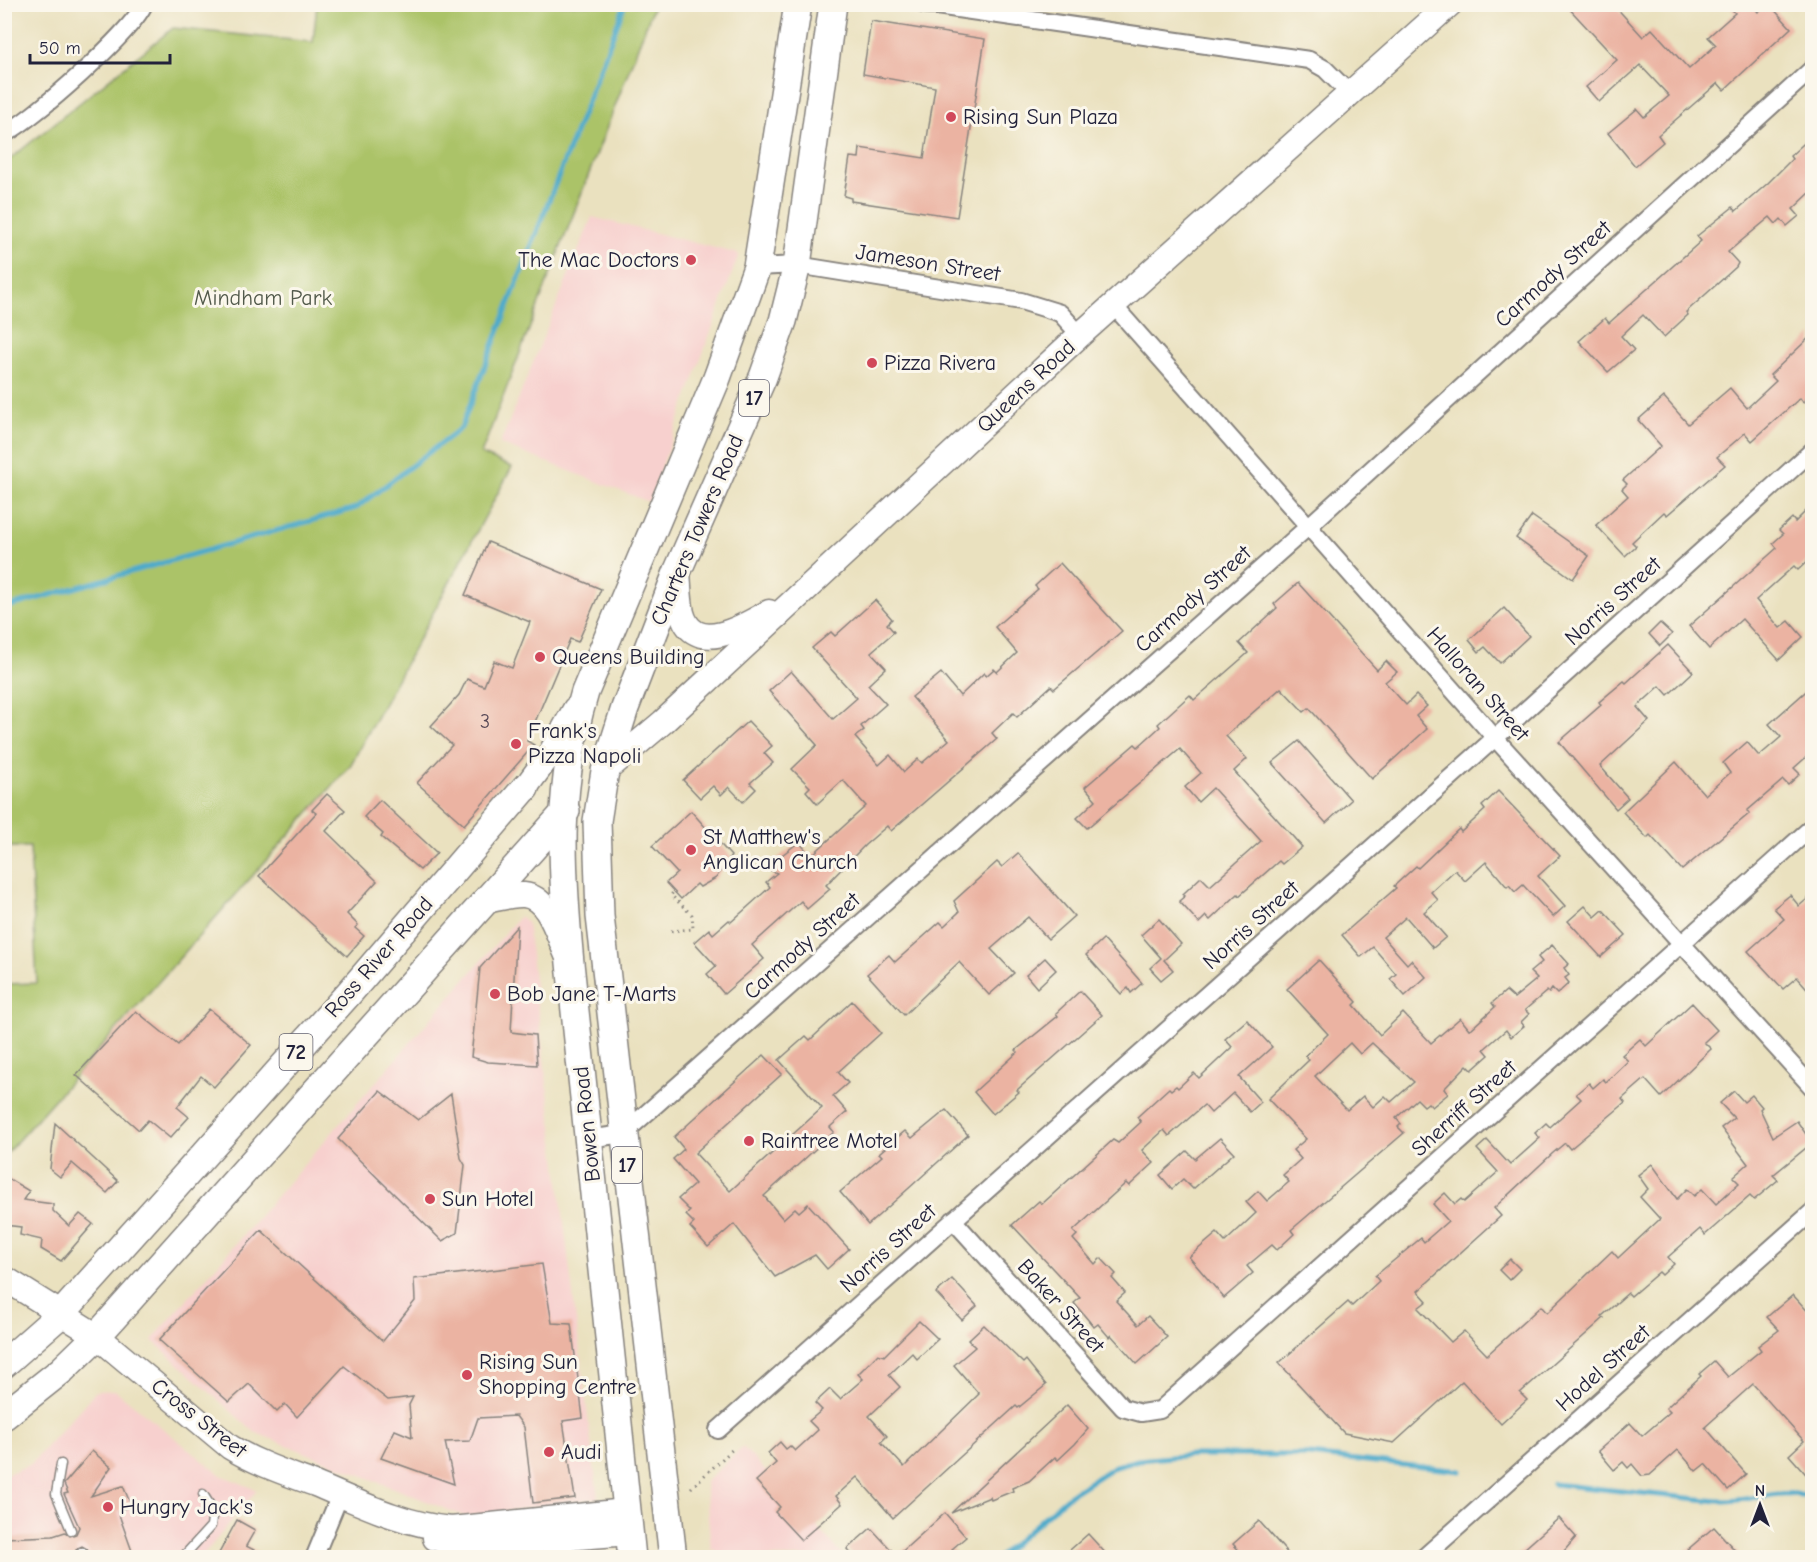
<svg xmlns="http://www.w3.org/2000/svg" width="1817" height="1562" font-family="'Comic Neue',sans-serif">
<rect width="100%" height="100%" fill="#fbf7ec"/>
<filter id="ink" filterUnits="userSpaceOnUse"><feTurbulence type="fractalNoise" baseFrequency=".0167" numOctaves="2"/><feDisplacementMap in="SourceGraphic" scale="12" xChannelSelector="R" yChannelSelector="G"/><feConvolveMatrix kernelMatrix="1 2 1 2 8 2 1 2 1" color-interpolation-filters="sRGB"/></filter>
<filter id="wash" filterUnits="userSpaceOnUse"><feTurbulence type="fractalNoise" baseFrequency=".008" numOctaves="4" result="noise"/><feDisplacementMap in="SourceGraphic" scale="24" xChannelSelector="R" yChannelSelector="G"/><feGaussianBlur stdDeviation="1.35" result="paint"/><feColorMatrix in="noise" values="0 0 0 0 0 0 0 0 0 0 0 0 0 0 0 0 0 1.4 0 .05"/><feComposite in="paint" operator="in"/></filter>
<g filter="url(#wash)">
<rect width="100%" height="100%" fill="#eae1bf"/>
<!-- built -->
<g fill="#f7d0ce">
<polygon points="592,217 739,254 649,502 500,444"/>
<polygon points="520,916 527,922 598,1498 466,1517 254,1432 152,1340"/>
<polygon points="115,1390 221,1475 257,1490 202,1557 5,1558 5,1475 31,1464 96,1391"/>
<polygon points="743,1447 845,1557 716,1557 715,1548 711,1551 705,1482"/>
</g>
<!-- green -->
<polygon fill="#abc368" stroke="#667252" stroke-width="1.5" points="317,5 654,5 481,454 512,467 350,766 5,1155 5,984 37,983 30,847 4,847 5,163 173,28 313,42"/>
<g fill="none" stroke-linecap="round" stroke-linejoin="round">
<!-- stream -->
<g stroke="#4daacb" stroke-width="5">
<polyline points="4,608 356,508 461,428 625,4"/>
<path d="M1553,1484L1718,1501C1750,1503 1781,1486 1812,1498"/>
<polyline points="998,1558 1068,1496 1115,1466 1138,1460 1192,1455 1309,1455 1461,1471"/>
</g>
</g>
<g id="blocks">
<!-- building -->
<g fill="#ebb3a2" fill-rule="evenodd">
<polygon points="1565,4 1613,4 1643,37 1652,29 1689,69 1716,45 1708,37 1735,13 1727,4 1751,4 1758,12 1769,4 1791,28 1724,90 1718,83 1658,135 1663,142 1635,166 1608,133 1637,109 1644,117 1669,96 1640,65 1599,102 1586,87 1617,60"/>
<polygon points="871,21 985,39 957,217 851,201 851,198 844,196 850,157 859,158 860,148 924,158 935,87 863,74"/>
<polygon points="1812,136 1812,191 1793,209 1799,216 1787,226 1781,219 1776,224 1770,217 1728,252 1738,263 1736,267 1686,312 1688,315 1664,337 1643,315 1621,336 1634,350 1608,372 1579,341 1605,318 1609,323 1701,241 1697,236 1733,207 1736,211 1768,183 1792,159 1790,156"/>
<polygon points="1812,335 1812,393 1803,402 1800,398 1752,441 1745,433 1717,457 1725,465 1667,515 1664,512 1632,542 1636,546 1625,556 1596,525 1628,496 1622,489 1627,484 1623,480 1661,446 1638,420 1664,397 1688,424 1730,388 1747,408 1776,381 1770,375"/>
<polygon points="1812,505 1812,557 1798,570 1794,566 1756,600 1780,628 1789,621 1803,637 1779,660 1742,619 1709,649 1689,626 1777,548 1773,543 1783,534 1779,530 1792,518 1795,522"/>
<polygon points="1532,516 1589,556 1573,579 1516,538"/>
<polygon points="488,542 601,589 578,642 570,639 527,741 534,745 464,825 417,783 452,745 431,726 459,695 467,679 484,686 494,661 512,668 530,622 465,595"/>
<polygon points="1060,563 1122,631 1054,689 1051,686 1017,717 1013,713 992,733 997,739 891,831 887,826 865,845 826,885 830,889 807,909 801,901 752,945 764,959 724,994 707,974 716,966 694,942 709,929 713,934 729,920 731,922 770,887 766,882 777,873 765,868 799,842 811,856 866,806 843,780 817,804 806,791 810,787 792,769 817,745 769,691 791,671 833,719 857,698 812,648 831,632 835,636 875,600 892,619 887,624 894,632 871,652 886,668 868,685 886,704 861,726 864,730 855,737 879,765 890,755 904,772 918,759 922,763 949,740 912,697 941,673 960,696 984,673 986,676 994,669 997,672 1017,653 995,627 1038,589 1035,586"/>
<polygon points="1298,583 1377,670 1386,661 1397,672 1385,682 1406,705 1416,695 1427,706 1416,716 1427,729 1372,779 1309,708 1304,712 1281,688 1226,736 1247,759 1234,771 1302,847 1282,864 1279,861 1239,896 1238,894 1210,920 1206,916 1199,923 1179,901 1185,896 1183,894 1201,877 1210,886 1261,841 1213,788 1198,802 1185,787 1201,773 1180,749 1087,828 1077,818 1096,800 1085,787 1135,744 1138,747 1160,727 1158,724 1190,695 1194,700 1248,653 1239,643 1277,608 1274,604"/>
<polygon points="1504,608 1529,636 1500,663 1485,647 1479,652 1469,640"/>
<polygon points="1660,623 1672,634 1660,646 1649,634"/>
<polygon points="1668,645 1693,672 1668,695 1660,686 1637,707 1649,721 1600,766 1628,798 1616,809 1559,742 1601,705 1599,702 1624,681 1626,683"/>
<polygon points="1812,686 1812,752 1794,768 1800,774 1788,785 1783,780 1747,811 1750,813 1682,870 1650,835 1647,838 1623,812 1676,762 1705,795 1730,773 1723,763 1747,742 1759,756 1781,737 1769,724"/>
<polygon points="748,721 772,746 764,753 773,763 750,783 756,789 743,802 729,787 721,795 713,786 700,798 683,780"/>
<polygon points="1299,741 1351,800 1326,823 1272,763"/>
<polygon points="1498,791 1560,856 1538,876 1565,906 1553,917 1523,885 1515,892 1509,885 1507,887 1486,862 1465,881 1455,870 1431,892 1438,900 1424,912 1446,937 1433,948 1406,917 1383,937 1407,964 1411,960 1426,977 1405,996 1390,979 1396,974 1373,947 1361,957 1342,935 1396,888 1394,886 1416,866 1418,868 1459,829 1461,832 1485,810 1482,806"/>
<polygon points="327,794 345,810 326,831 377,881 347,914 358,925 355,928 364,936 347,956 259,876 316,813 312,810"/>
<polygon points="380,800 437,853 420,870 381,837 383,834 364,817"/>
<polygon points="691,811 731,856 716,878 700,887 697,884 681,899 666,883 677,873 652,846"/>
<polygon points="1018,853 1074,916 1048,939 1028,917 991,949 1014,973 989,995 959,962 904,1015 867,974 889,955 895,962 940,922 944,926 959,912 954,901 997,862 1002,867"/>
<polygon points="1790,895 1799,906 1812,895 1812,994 1797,977 1783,989 1748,951 1784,919 1774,908"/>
<polygon points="1585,906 1595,917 1603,910 1626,935 1601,957 1568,921"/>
<polygon points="1159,919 1181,944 1164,960 1173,970 1161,980 1150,968 1161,958 1141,935"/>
<polygon points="517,926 511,1032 535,1035 537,1065 488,1062 471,1057 480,968"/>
<polygon points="1103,939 1142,983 1131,993 1128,988 1121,994 1086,955"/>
<path d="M1552,945L1569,964L1564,968L1569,975L1565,978L1569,983L1557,994L1552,989L1549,993L1547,991L1525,1010L1529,1014L1521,1022L1524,1026L1511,1037L1506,1030L1484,1049L1489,1055L1472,1070L1467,1065L1444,1089L1448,1094L1432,1107L1428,1103L1424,1106L1417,1099L1396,1118L1401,1124L1398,1127L1404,1133L1291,1230L1294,1234L1277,1250L1272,1245L1247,1266L1253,1273L1224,1298L1189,1257L1217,1233L1225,1242L1256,1213L1246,1202L1258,1191L1267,1201L1289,1182L1283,1175L1301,1159L1293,1150L1306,1139L1268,1099L1309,1060L1305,1056L1328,1034L1287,989L1319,960L1357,1002L1354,1005L1380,1035L1403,1013L1431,1043L1460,1018L1469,1029L1472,1028L1495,1007L1492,1003L1506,991L1514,998L1537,979L1530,972L1542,962L1538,957ZM1350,1043L1360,1054L1372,1043L1414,1082L1391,1102L1385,1096L1373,1107L1363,1096L1347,1110L1315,1076Z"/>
<polygon points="1045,958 1056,970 1037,988 1026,975"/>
<polygon points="1080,991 1102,1015 1017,1090 1019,1092 993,1114 974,1092 1018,1052 1016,1050 1058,1016 1056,1013"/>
<polygon points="852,1001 881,1033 838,1072 848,1083 833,1096 847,1112 830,1127 834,1132 764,1196 783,1219 795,1208 799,1212 808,1204 849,1249 827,1269 815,1255 775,1277 734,1224 708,1247 690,1227 694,1223 686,1215 690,1211 678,1199 695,1184 673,1159 684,1149 674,1137 764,1055 782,1074 695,1153 730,1191 822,1108 779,1060 806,1036 810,1040"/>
<polygon points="1692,1003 1717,1030 1704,1042 1711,1049 1661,1097 1645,1079 1622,1099 1625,1103 1570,1149 1565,1143 1553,1153 1494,1208 1501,1216 1418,1291 1427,1301 1418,1308 1451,1342 1464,1331 1487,1355 1541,1306 1547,1313 1612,1251 1618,1258 1660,1219 1640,1197 1648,1189 1638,1175 1652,1164 1677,1199 1687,1189 1694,1196 1702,1189 1716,1204 1739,1183 1733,1177 1748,1164 1721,1128 1734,1118 1720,1103 1734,1091 1744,1102 1752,1095 1762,1107 1760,1109 1773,1137 1797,1121 1812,1143 1773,1175 1778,1180 1754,1200 1750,1196 1705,1235 1700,1229 1668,1257 1674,1264 1662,1275 1659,1272 1631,1296 1628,1293 1602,1316 1604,1318 1520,1393 1527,1400 1501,1424 1462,1381 1394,1443 1344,1433 1279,1363 1348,1302 1352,1306 1379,1281 1375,1276 1421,1238 1424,1242 1448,1221 1433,1204 1445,1193 1455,1204 1461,1199 1464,1202 1498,1172 1477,1149 1487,1140 1510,1165 1540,1138 1535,1133 1546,1123 1550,1127 1581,1099 1576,1094 1589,1083 1593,1088 1603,1079 1606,1082 1628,1061 1622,1055 1640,1039 1646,1046"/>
<polygon points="209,1009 251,1045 214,1087 201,1076 177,1107 189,1117 170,1138 148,1120 139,1130 76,1075 136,1011 178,1045"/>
<polygon points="1247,1020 1272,1047 1239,1077 1261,1102 1250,1112 1233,1093 1211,1113 1204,1105 1169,1136 1164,1130 1142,1150 1154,1163 1129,1186 1126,1183 1073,1231 1077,1235 1073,1239 1095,1264 1101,1258 1116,1274 1112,1278 1125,1293 1116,1301 1138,1325 1148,1316 1167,1337 1137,1364 1111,1335 1109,1337 1098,1324 1094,1327 1074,1303 1080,1298 1012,1225 1039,1201 1042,1204 1113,1140 1118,1143 1141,1122 1137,1117 1169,1088 1171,1090 1176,1086 1178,1088 1194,1073 1199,1078 1232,1047 1225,1039"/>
<polygon points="380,1091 418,1120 451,1094 461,1158 465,1165 457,1233 442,1241 338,1139"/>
<polygon points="946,1110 968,1135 868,1225 840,1192 882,1156 879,1153 905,1131 912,1138"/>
<polygon points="55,1123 118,1181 107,1193 72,1163 60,1177 50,1169"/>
<polygon points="1220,1138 1234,1153 1193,1189 1183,1179 1172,1189 1160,1175 1187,1151 1195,1159"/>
<polygon points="4,1176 29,1191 23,1200 53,1204 53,1211 69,1226 80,1214 93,1224 61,1261 41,1249 42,1240 20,1235 21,1227 4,1225"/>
<polygon points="261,1230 383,1341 415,1301 414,1279 542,1264 552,1323 571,1324 583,1418 563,1421 575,1498 533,1503 524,1427 516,1416 478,1418 470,1441 445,1442 454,1484 381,1458 395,1430 412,1437 409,1405 413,1397 388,1400 344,1366 297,1417 285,1404 277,1412 249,1384 229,1402 159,1340"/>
<polygon points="1510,1259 1520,1269 1509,1280 1499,1270"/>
<polygon points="952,1279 977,1306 962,1320 936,1293"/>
<polygon points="1793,1295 1812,1316 1812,1481 1789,1455 1804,1441 1753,1384 1705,1427 1746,1474 1728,1490 1705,1464 1696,1471 1678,1450 1650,1475 1642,1476 1632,1464 1628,1468 1623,1462 1614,1470 1598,1451 1630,1423 1642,1436 1670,1412 1666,1408 1701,1376 1699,1374 1714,1361 1728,1377 1761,1350 1758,1346 1779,1330 1767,1317"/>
<polygon points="919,1321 938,1339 917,1359 912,1353 889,1375 900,1387 869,1416 887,1436 881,1442 904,1467 979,1394 954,1365 975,1347 968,1340 984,1325 1023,1363 1026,1360 1046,1385 1018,1408 1016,1406 893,1518 857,1477 836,1496 842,1504 801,1540 775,1512 780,1507 756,1481 776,1463 768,1453 780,1442 786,1449 790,1446 795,1451 818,1430 809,1421 822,1410 815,1403 830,1389 840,1399 863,1379 858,1374 878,1354 884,1356"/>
<polygon points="1067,1405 1088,1429 1075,1444 1058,1460 1055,1457 1029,1481 1012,1488 1013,1491 991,1500 990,1497 951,1513"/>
<polygon points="92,1451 111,1467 91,1496 123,1486 131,1505 118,1512 132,1551 116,1557 91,1557 87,1549 82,1546 76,1549 78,1557 4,1557 4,1538 53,1536 65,1532 70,1536 76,1534 79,1527 64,1494 68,1493 64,1484"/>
<polygon points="945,1513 966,1537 952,1549 959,1557 854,1557 847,1549 871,1528 897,1556"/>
<polygon points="1559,1518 1576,1537 1559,1557 1515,1557"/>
<polygon points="237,1520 255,1530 246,1546 268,1557 217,1557"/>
<polygon points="1259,1521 1291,1557 1245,1557 1233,1544"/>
<polygon points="1714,1527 1741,1557 1679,1557"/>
<polygon points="1088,1534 1109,1557 1062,1557"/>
</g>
</g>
</g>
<g filter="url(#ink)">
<use href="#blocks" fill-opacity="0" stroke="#86827d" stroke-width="1.5"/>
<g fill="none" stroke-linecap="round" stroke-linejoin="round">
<!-- lane casing -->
<g stroke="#86827d" stroke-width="11">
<g id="lane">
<polyline points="61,1464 56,1494 71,1530"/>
<polyline points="82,1552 85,1558"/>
<polyline points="182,1558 211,1526 213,1510 203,1494"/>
</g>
</g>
<!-- street casing -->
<g stroke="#86827d" stroke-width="20">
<g id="street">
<polyline points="923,4 1309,60 1325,69 1350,94"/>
<path d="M4,134C32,121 133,31 144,4"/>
<polyline points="757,267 797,265 1021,301 1060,313 1080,335"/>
<polyline points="1114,306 1495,738 1812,1087"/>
<polyline points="588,1139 623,1134 1309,526 1812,69"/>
<polyline points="953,1220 1123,1408 1141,1413 1160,1410 1812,827"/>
<polyline points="718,1430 1495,738 1812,451"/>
<polyline points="314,1558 340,1495"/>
<polyline points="1423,1558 1812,1212"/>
</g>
</g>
<!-- secondary casing -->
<g stroke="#86827d" stroke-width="27">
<g id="secondary">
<path d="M678,570C679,584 679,599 682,613C694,657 745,626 769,612"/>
<polyline points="605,771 663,722 1080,335 1450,4"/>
<polyline points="525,788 550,754 575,709"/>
<path d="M486,901C497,899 512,894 524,895C549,897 558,936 567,955"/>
<path d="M4,1278L97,1336L230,1447C256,1463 286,1473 315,1484C358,1502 404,1525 451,1529L626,1511"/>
<polyline points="435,1538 457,1544 478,1545 629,1533"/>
</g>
</g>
<!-- primary casing -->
<g stroke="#86827d" stroke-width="30">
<g id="primary">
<polyline points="4,1364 62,1313 350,992 525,788"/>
<polyline points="4,1416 62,1370 97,1336 566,811"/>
<path d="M632,1558L570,963C561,865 556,788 585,692L717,378L757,267L798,4"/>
<polyline points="673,1558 600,916 597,821 605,771 625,708 678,570 763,377 783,321 797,265 833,4"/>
</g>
</g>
<!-- path -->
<g stroke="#86827d" stroke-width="3" stroke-dasharray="1.5 4.5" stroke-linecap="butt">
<polyline points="671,931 693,929 692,915 671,895 674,891"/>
<polyline points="691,1488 734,1448"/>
</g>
<!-- lane -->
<use href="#lane" stroke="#fff" stroke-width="8"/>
<!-- street -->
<use href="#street" stroke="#fff" stroke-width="16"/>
<!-- secondary -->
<use href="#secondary" stroke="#fff" stroke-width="24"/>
<!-- primary -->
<use href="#primary" stroke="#fff" stroke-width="27"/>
</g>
</g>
<!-- markers -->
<g fill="#d1495b" stroke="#fbf7ec" stroke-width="2">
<circle cx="951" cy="117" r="6"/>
<circle cx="691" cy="260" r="6"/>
<circle cx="872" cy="363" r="6"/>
<circle cx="540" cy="657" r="6"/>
<circle cx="516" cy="744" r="6"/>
<circle cx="691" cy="850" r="6"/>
<circle cx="495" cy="994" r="6"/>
<circle cx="749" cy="1141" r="6"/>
<circle cx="430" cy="1199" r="6"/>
<circle cx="467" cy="1375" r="6"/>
<circle cx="549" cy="1452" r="6"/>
<circle cx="108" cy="1507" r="6"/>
</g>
<g text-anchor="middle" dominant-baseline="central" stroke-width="6" stroke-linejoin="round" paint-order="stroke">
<!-- number labels -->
<g font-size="20" fill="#544655">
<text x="485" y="721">3</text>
</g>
<!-- shield labels -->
<g fill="#fbf7ec" stroke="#636270" stroke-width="1.5">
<rect x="739" y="380" width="30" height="36" rx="4.5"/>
<rect x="279.5" y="1034" width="33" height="36" rx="4.5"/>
<rect x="612" y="1147" width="30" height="36" rx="4.5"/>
</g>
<g font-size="21" font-weight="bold" fill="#22223b">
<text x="754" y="398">17</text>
<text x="296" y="1052">72</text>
<text x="627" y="1165">17</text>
</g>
<!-- poi labels -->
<g font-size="22" fill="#22223b" stroke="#fbf7ec" text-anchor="start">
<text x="963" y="117">Rising Sun Plaza</text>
<text x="679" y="260" text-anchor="end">The Mac Doctors</text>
<text x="884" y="363">Pizza Rivera</text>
<text x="552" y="657">Queens Building</text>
<text x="528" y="731">Frank's<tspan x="528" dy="25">Pizza Napoli</tspan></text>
<text x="703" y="837">St Matthew's<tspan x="703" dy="25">Anglican Church</tspan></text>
<text x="507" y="994">Bob Jane T-Marts</text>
<text x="761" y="1141">Raintree Motel</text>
<text x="442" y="1199">Sun Hotel</text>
<text x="479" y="1362">Rising Sun<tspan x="479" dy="25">Shopping Centre</tspan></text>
<text x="561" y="1452">Audi</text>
<text x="120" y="1507">Hungry Jack's</text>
</g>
<!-- street labels -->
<g font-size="22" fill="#22223b" stroke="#fbf7ec">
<text transform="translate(928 263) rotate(9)">Jameson Street</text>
<text transform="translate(1553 274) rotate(-42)">Carmody Street</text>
<text transform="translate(1026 386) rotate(-43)">Queens Road</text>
<text transform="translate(697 530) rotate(-67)">Charters Towers Road</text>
<text transform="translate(1193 599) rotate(-42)">Carmody Street</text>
<text transform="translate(1613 601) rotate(-42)">Norris Street</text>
<text transform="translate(1478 684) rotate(49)">Halloran Street</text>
<text transform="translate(1251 925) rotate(-42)">Norris Street</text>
<text transform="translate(802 946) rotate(-42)">Carmody Street</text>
<text transform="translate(379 957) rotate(-49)">Ross River Road</text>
<text transform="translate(1464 1108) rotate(-42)">Sherriff Street</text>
<text transform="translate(587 1124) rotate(-96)">Bowen Road</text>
<text transform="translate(888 1248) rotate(-42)">Norris Street</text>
<text transform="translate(1061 1306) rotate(48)">Baker Street</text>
<text transform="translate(1603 1368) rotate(-42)">Hodel Street</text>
<text transform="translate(199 1418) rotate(38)">Cross Street</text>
</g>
<!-- park labels -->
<g font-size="22" fill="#525a4b" stroke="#fbf7ec">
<text x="263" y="298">Mindham Park</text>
</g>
</g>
<!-- margin -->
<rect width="1817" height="1562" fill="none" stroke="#fbf7ec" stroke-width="24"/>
<!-- north arrow -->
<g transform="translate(1760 1505)" stroke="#fbf7ec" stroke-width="4.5" paint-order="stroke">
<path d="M0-4.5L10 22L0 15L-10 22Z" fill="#22223b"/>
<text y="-9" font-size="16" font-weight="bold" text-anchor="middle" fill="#22223b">N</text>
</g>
<!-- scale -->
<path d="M30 54v9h140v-9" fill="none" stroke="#22223b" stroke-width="3"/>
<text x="39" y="54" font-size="18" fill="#22223b" stroke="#fbf7ec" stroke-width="4.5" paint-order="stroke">50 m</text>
</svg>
